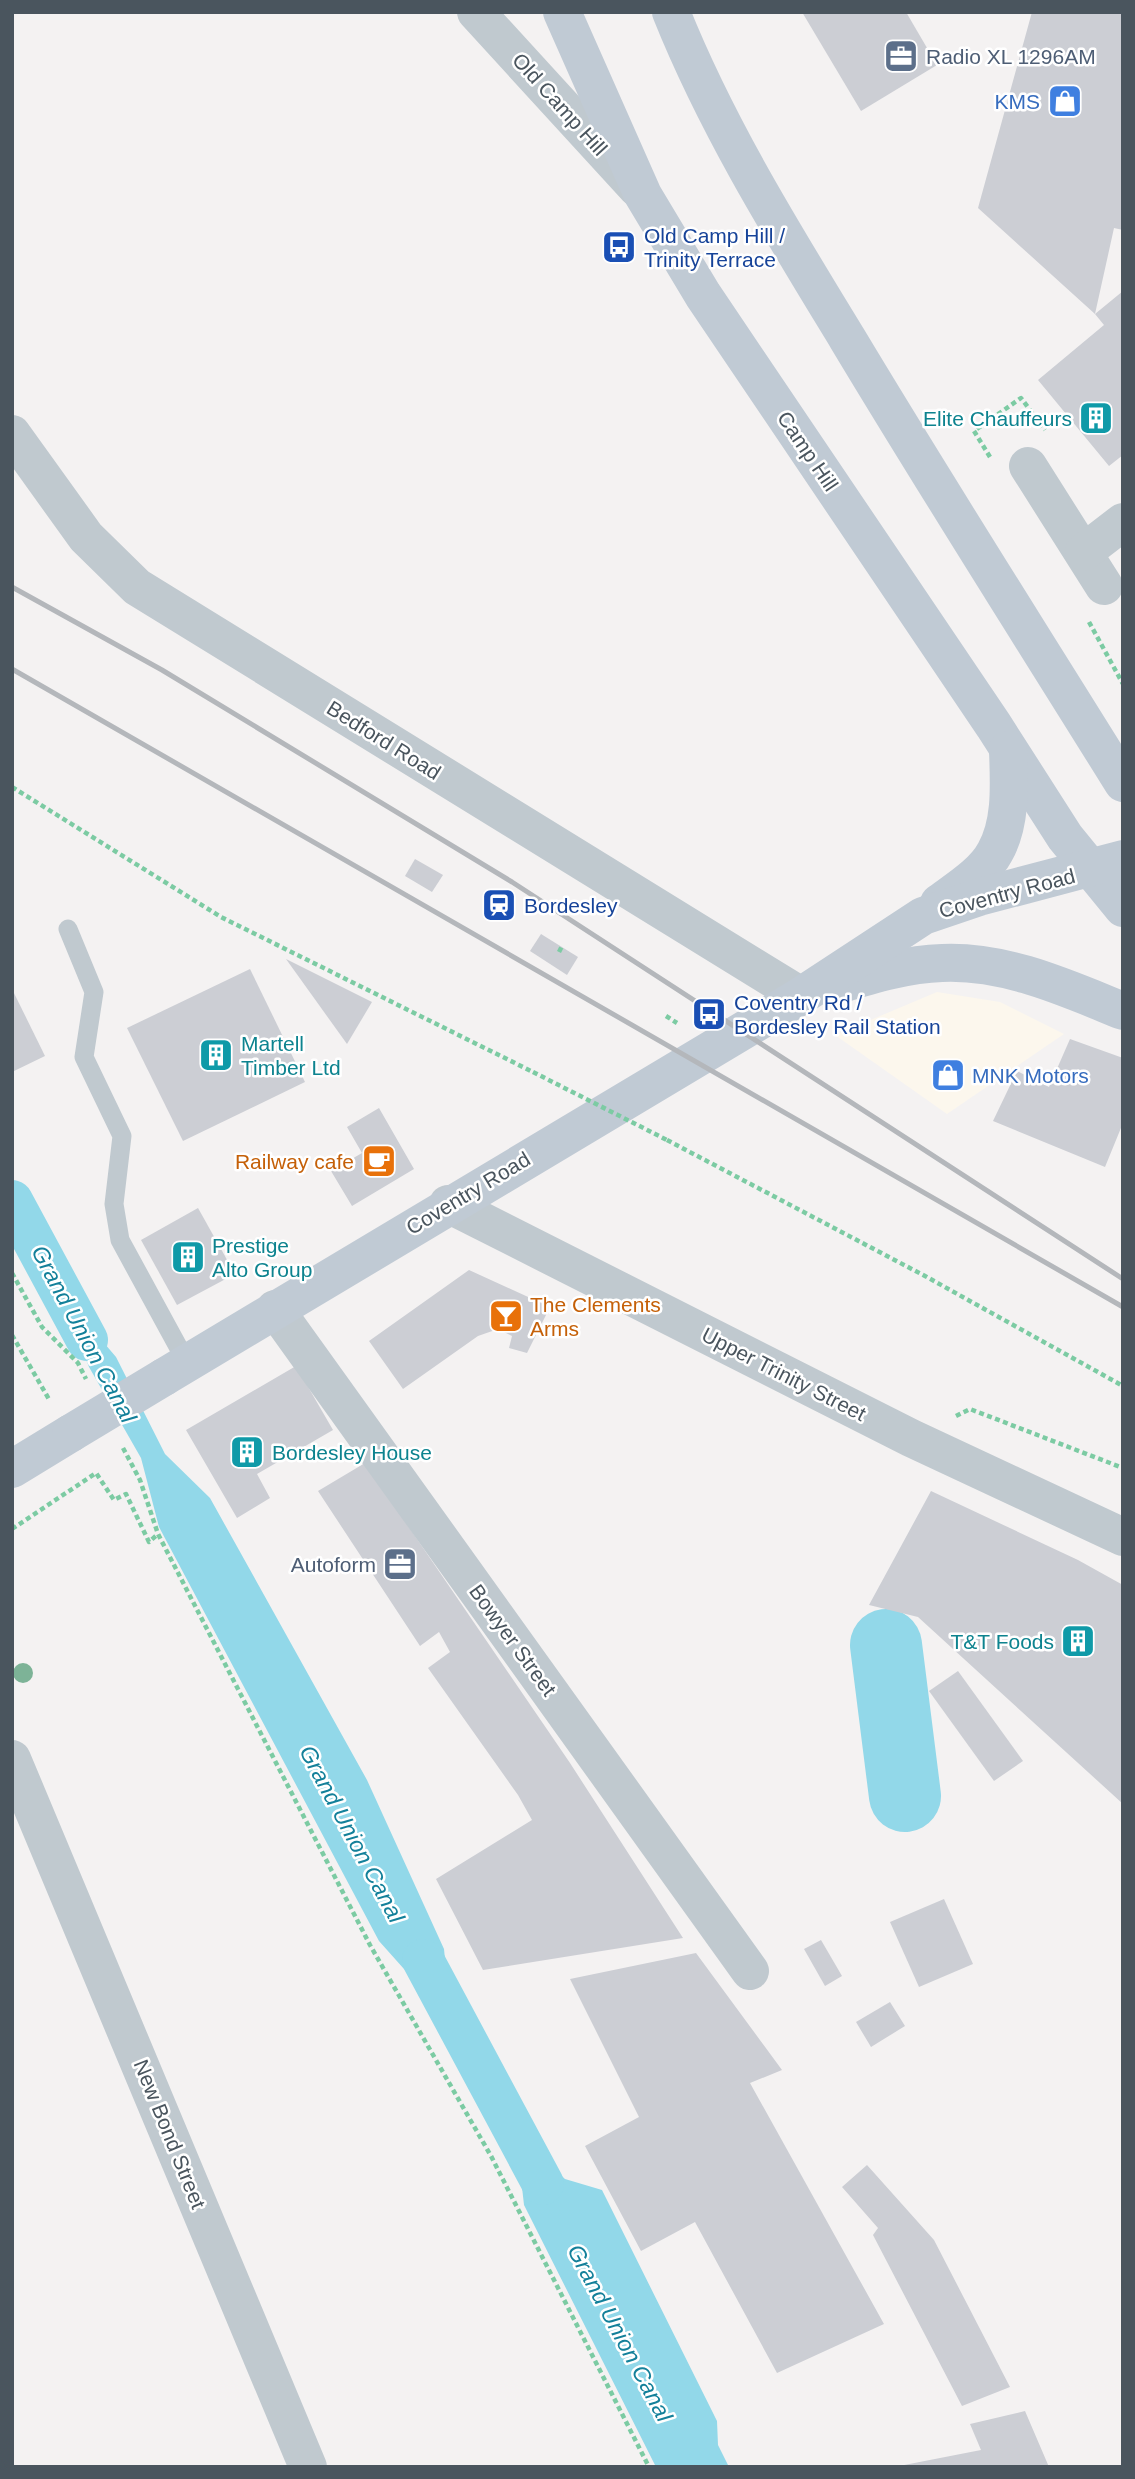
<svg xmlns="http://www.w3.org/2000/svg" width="1135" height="2479" font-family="Arial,sans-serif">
<rect width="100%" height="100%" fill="#f4f2f2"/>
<!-- commercial -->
<polygon fill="#fcf7ed" points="937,992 1000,1002 1064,1034 947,1114 835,1035"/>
<!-- water -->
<g fill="#92d8e9">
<polygon points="59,1290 116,1357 165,1454 210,1498 367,1780 444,1949 450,2010 404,1969 379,1941 159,1527 141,1458 89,1367"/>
<polygon points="516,2134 565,2179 602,2190 717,2421 718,2445 729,2467 656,2467 524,2205"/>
</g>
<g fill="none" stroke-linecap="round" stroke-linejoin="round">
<!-- canal -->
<g stroke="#92d8e9" stroke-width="42">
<polyline points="12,1201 87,1340"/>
<polyline points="423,1960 543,2184"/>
</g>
<!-- river -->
<polyline stroke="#92d8e9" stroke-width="72" points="886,1645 905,1796"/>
</g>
<!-- building -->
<g fill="#ccced4">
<polygon points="802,12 906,12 937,65 861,111"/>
<polygon points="1032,12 1123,12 1123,230 1114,228 1095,314 978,208"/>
<polygon points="1123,291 1123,455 1109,466 1038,380 1104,325 1095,314"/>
<polygon points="415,859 443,875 432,892 405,876"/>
<polygon points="541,934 578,957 567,975 530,951"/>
<polygon points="286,959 372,1002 347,1044"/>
<polygon points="250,969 305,1082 183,1141 127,1028"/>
<polygon points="12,989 45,1056 12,1072"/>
<polygon points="1070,1039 1123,1058 1123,1123 1105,1167 993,1121 1017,1071 1049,1087"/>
<polygon points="379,1108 414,1169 352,1206 331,1171 362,1153 347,1127"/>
<polygon points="198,1208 235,1274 177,1305 141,1240"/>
<polygon points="469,1270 550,1307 527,1353 509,1348 512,1336 498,1329 478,1336 456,1303 478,1336 403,1389 369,1341"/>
<polygon points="296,1366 333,1430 257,1474 270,1498 237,1518 186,1430"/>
<polygon points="365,1463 570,1763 683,1938 483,1970 436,1879 532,1820 518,1795 428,1668 450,1652 439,1632 420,1646 318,1491"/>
<polygon points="931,1491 1078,1560 1123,1585 1123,1804 918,1617 869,1605"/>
<polygon points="958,1671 1023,1761 994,1781 929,1691"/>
<polygon points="944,1899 973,1964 919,1987 890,1922"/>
<polygon points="821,1940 842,1976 825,1986 804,1949"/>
<polygon points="696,1953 782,2070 750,2083 884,2324 777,2373 695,2222 641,2251 585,2146 639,2117 570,1979"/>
<polygon points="890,2002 905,2026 871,2047 856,2022"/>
<polygon points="867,2165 934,2240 1010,2387 962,2406 873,2235 878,2228 842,2187"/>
<polygon points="1025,2411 1049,2467 894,2467 981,2450 970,2424"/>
</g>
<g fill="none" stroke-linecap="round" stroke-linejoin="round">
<!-- path -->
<g stroke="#7ccba3" stroke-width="4.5" stroke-dasharray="5 3.5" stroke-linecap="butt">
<polyline points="990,457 974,431 1021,398 1045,430"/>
<polyline points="1089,622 1123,684"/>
<polyline points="12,787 221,917 533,1072"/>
<polyline points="559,952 562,946"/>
<polyline points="666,1016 677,1023"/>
<polyline points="667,1140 925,1276 1123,1386"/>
<polyline points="12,1273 42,1327 78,1363 86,1379"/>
<polyline points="12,1335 50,1401"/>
<polyline points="956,1416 970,1409 1123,1468"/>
<polyline points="123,1448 140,1480 158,1534 370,1945 491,2156 649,2467"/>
<polyline points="12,1529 96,1473 114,1500 126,1494 149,1542 158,1534"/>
</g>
<!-- lane -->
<polyline stroke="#c0c9cf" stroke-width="19" points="68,929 94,992 84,1057 122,1136 114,1204 120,1240 187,1363"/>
<!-- street -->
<g stroke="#c0c9cf" stroke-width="38">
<polyline points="476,12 637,188"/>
<polyline points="12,434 86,537 137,587 801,996"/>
<polyline points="1028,466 1104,586"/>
<polyline points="1084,552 1123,522"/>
<polyline points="448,1204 911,1438 1123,1537"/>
<polyline points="275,1309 750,1971"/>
<polyline points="12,1759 308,2467"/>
</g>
<!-- secondary -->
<g stroke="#c0cad4" stroke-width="38">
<polyline points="562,12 643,195 703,295 994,726 1065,837 1123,908"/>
<path d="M671,12C717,127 783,233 847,338C937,488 1031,635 1123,783"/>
<path d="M939,903C958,889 984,873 995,852C1012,822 1009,783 1008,750"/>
<path d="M838,985C871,975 907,964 942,963C1005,960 1066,988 1123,1011"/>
<polyline points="164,1377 801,996 923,916 979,897 1123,859"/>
<polyline points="12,1469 71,1433"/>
</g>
<!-- rail -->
<g stroke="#b4b7bb" stroke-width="5">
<polyline points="12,587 162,670 512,882 1123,1279"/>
<polyline points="12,669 1123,1307"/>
</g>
<!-- path-bridge -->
<polyline stroke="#7ccba3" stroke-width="4.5" stroke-dasharray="5 3.5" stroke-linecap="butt" points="533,1072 667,1140"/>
<!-- secondary-bridge -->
<polyline stroke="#c0cad4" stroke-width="38" points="71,1433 164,1377"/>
</g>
<!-- trees -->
<circle fill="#7db397" cx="23" cy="1673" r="10"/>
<!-- icons -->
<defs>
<g id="office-square" transform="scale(1.75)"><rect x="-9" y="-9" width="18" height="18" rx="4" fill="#5c6f8a" stroke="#fff"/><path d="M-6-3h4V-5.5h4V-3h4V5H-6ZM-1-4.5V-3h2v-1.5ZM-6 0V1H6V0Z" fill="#fff"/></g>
<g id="shop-square" transform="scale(1.75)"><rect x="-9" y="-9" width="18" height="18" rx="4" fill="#3f7fe0" stroke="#fff"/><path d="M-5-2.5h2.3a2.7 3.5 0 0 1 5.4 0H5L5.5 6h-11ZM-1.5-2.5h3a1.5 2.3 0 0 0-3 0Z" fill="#fff"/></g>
<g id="bus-square" transform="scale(1.75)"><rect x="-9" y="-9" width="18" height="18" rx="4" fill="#1a4fb4" stroke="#fff"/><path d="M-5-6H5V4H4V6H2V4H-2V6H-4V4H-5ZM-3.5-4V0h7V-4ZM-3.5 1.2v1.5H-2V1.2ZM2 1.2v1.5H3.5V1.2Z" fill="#fff"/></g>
<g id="building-square" transform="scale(1.75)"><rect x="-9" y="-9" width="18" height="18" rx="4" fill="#0f9aa8" stroke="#fff"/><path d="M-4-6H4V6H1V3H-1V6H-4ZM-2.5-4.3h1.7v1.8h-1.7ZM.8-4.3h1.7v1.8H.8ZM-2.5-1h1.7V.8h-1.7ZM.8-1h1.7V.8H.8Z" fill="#fff"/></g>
<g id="station-square" transform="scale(1.75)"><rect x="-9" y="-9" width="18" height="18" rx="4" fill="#1a4fb4" stroke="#fff"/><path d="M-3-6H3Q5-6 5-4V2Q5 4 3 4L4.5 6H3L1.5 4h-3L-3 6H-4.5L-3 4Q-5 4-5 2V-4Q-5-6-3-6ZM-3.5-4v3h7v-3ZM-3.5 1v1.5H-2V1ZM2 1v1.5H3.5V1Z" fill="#fff"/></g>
<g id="cafe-square" transform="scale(1.75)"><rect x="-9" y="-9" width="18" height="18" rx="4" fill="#e8710a" stroke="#fff"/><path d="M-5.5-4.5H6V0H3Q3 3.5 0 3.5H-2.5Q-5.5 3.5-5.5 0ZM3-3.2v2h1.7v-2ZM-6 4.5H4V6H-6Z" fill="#fff"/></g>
<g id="bar-square" transform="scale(1.75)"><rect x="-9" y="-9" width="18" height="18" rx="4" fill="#e8710a" stroke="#fff"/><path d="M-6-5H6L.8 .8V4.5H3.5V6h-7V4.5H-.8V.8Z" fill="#fff"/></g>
</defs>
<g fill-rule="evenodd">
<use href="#office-square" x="901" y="56"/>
<use href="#shop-square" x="1065" y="101"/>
<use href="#bus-square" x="619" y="247"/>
<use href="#building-square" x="1096" y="418"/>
<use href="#station-square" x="499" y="905"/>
<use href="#bus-square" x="709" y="1014"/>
<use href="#building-square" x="216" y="1055"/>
<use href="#shop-square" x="948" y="1075"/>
<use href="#cafe-square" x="379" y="1161"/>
<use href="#building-square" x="188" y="1257"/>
<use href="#bar-square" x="506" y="1316"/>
<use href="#building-square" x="247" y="1452"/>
<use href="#office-square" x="400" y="1564"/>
<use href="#building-square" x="1078" y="1641"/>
</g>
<g text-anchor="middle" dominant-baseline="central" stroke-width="5" stroke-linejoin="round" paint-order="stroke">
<!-- service labels -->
<g font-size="21" fill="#4e5e75" stroke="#fff" text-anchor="start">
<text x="926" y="56">Radio XL 1296AM</text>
<text x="376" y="1564" text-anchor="end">Autoform</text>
</g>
<!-- shop labels -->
<g font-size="21" fill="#366cbe" stroke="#fff" text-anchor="end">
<text x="1040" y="101">KMS</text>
<text x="972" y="1075" text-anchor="start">MNK Motors</text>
</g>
<!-- street labels -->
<g font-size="21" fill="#4a555e" stroke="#fff">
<text transform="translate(560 104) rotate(48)">Old Camp Hill</text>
<text transform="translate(808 451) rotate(56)">Camp Hill</text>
<text transform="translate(384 740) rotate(32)">Bedford Road</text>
<text transform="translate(1007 893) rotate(-15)">Coventry Road</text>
<text transform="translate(468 1193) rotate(-31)">Coventry Road</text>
<text transform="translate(784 1374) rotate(27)">Upper Trinity Street</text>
<text transform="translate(513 1640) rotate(54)">Bowyer Street</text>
<text transform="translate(170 2134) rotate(68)">New Bond Street</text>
</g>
<!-- transit labels -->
<g font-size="21" fill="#164399" stroke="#fff" text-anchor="start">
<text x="644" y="235">Old Camp Hill /<tspan x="644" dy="24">Trinity Terrace</tspan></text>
<text x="524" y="905">Bordesley</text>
<text x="734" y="1002">Coventry Rd /<tspan x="734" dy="24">Bordesley Rail Station</tspan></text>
</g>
<!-- culture labels -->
<g font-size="21" fill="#0d838f" stroke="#fff" text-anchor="start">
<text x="1072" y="418" text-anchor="end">Elite Chauffeurs</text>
<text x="241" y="1043">Martell<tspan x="241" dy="24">Timber Ltd</tspan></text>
<text x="212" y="1245">Prestige<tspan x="212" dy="24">Alto Group</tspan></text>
<text x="272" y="1452">Bordesley House</text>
<text x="1054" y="1641" text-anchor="end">T&amp;T Foods</text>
</g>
<!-- food labels -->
<g font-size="21" fill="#c56008" stroke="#fff" text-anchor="end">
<text x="354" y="1161">Railway cafe</text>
<text x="530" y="1304" text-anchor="start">The Clements<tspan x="530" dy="24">Arms</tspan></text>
</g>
<!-- water labels -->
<g font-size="23" font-style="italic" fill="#13809a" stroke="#fff">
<text transform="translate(84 1334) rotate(62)">Grand Union Canal</text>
<text transform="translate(352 1834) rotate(62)">Grand Union Canal</text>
<text transform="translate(620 2333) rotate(62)">Grand Union Canal</text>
</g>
</g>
<!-- border -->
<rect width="1135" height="2479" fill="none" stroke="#4a555e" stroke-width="28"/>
</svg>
